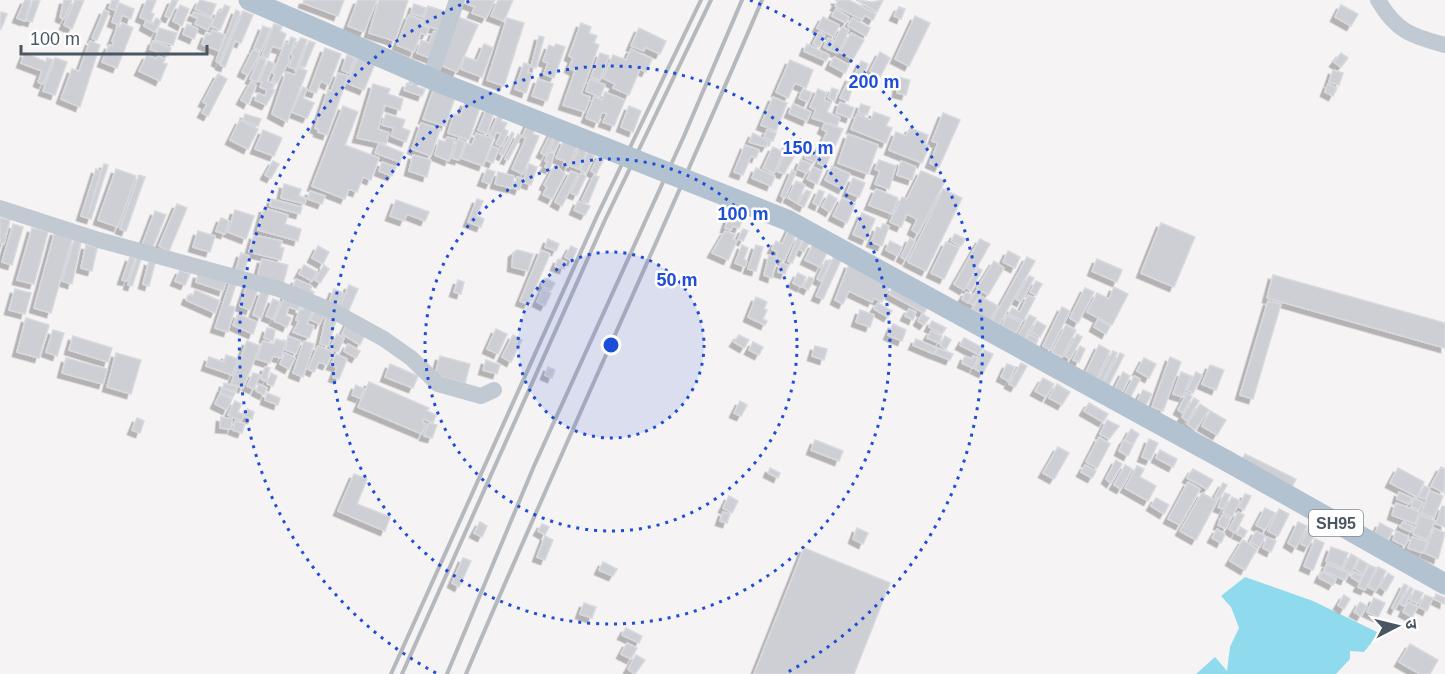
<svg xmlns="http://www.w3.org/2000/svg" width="1445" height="674" font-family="Arial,'Noto Sans Devanagari',sans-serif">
<defs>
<filter id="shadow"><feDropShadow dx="-4.5" dy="4.5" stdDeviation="0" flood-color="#0004"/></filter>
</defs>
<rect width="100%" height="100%" fill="#f5f3f3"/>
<!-- water -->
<polygon fill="#90daee" points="1245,577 1313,601 1379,633 1364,652 1350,651 1350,659 1336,674 1196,674 1215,657 1227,671 1230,647 1239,628 1231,607 1221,596"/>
<!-- building -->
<g fill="#cdcfd5" stroke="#d7d9de" stroke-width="1.5" filter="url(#shadow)">
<polygon points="25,0 31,0 25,21 17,18"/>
<polygon points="33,0 40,0 32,22 26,20"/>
<polygon points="64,0 72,0 64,19 60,17"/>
<polygon points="75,0 84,0 72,29 64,25"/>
<polygon points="112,0 119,0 115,10 109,8"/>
<polygon points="147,0 156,0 151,13 154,14 151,22 140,17"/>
<polygon points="172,0 178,0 170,18 165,16"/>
<polygon points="200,0 216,4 211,17 195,9"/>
<polygon points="304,0 344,0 338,16 303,3"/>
<polygon points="358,0 377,0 364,32 348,26"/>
<polygon points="379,0 408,0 395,41 369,33"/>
<polygon points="468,0 495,0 486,18 472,13 475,7 467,4"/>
<polygon points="498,0 513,0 504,21 491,16"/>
<polygon points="835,0 849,0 876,14 873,20 865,15 862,20 835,6 838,1"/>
<polygon points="856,0 872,2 883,0 877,12"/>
<polygon points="119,3 134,9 131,19 122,15 119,25 112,22"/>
<polygon points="414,4 426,8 423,17 411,13"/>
<polygon points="180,5 189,9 182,26 173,21"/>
<polygon points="225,5 230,7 220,30 211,26 218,11 221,12"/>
<polygon points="1341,5 1358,14 1351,26 1335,17"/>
<polygon points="428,6 450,13 443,31 422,24"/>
<polygon points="899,7 905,9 901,19 894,16"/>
<polygon points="836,9 849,17 846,23 832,16"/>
<polygon points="104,10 109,12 97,40 92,38"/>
<polygon points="236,10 240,12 219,63 216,61"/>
<polygon points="243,11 253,15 241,43 235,41 225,67 220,65"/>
<polygon points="1,12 7,14 1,29 0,29"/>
<polygon points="194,12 213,19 208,30 195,24 198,18 192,16"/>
<polygon points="409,15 422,20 420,24 429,28 426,35 421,33 414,52 397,45"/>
<polygon points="456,16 478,25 457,72 436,63"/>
<polygon points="915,16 930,23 909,66 895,59"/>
<polygon points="823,17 839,25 834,37 817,28"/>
<polygon points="156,18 161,21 155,32 144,26 146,21 153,24"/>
<polygon points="507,18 524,23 504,86 487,80"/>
<polygon points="852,18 870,28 866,36 848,26"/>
<polygon points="122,23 133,28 117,68 102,62 109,45 112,46 114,42 112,41 118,26 120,27"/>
<polygon points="581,23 591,27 589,33 597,36 594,43 599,45 581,94 590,97 585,112 563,105 575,71 569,68 573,58 569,56"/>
<polygon points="187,24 198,29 194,39 183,34"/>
<polygon points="274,24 282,26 280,31 286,34 281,49 272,46 268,58 262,56"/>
<polygon points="263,26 270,29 261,51 254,48"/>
<polygon points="842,27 849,30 838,53 830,50"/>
<polygon points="159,28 177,33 173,45 155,40"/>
<polygon points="639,28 666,41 660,54 645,47 644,51 631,46"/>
<polygon points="212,30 225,35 219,51 202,44 206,34 210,35"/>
<polygon points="434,31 442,34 433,59 417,53 421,40 429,43"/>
<polygon points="819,32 825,35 819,47 813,44"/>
<polygon points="851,33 864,40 853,59 840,52"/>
<polygon points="539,36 544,37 536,68 531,67"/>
<polygon points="291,37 296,39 288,58 290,60 277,83 272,81 275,74 273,73 285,43 288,44"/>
<polygon points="301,38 307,40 296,69 289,67 293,56 291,53"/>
<polygon points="828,38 833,40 829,50 824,47"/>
<polygon points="90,41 100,45 80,107 61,99 72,69 79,71"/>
<polygon points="153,41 171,48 168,56 150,49"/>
<polygon points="309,41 315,43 305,67 299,65"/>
<polygon points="484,44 493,48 482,77 461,69 465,57 477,61"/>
<polygon points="556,44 565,47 554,78 544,74 548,63 543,61 549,45 554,47"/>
<polygon points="807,44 829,55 826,61 804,51"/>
<polygon points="325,48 341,54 329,85 321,81 316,93 309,91"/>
<polygon points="631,49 652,59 646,72 640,69 629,95 613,88 615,84 603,78 613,55 626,60"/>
<polygon points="253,50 260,53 248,75 242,72"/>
<polygon points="880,52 890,58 880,77 870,71"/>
<polygon points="25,53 46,62 47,58 53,60 43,84 38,82 42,71 21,63"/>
<polygon points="600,53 609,56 600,80 591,77"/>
<polygon points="1341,53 1348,58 1341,67 1334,62"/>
<polygon points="359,54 376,61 364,90 347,83"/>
<polygon points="147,55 156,59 158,56 165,59 163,63 167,64 160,81 139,71"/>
<polygon points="347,55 355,58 349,73 342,70"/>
<polygon points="260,57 266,60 257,82 250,79"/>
<polygon points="834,57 849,65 845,73 830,65"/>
<polygon points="55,58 67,62 55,95 43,91"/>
<polygon points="790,60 813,70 806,88 795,83 788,98 776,92"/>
<polygon points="268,61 275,64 267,81 274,84 272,89 275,90 266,105 255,100 258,93 265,96 267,90 260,87 262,82 259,81"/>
<polygon points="861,61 868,64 862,77 855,74"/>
<polygon points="524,63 530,65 528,72 532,74 526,93 515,89"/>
<polygon points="298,67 307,71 287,122 272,114 286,72 295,75"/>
<polygon points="1333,70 1343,73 1339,85 1329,82"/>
<polygon points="338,73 348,76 327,135 318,132 319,130 315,128 328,90 331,91"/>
<polygon points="218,74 227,79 208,116 202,113 207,104 203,102"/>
<polygon points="850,77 855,79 848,101 840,98"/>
<polygon points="898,77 910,80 906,95 897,93"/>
<polygon points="414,78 420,79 417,87 425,89 422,96 404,90 407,83 412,85"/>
<polygon points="538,79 553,84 547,101 532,96"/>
<polygon points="590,79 605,85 600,97 586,91"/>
<polygon points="251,82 256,85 248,104 241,100"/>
<polygon points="373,84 390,89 388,94 403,99 400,110 385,105 378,129 389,133 386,144 357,138"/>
<polygon points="1328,84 1337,88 1333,96 1325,92"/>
<polygon points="435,85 457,92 445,126 423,119"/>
<polygon points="303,87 307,89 303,98 314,103 307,118 292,112"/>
<polygon points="832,88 838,90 834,101 828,98"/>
<polygon points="803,89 812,93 808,102 799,98"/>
<polygon points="818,89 827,93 824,100 831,103 827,112 840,118 837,126 812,118 816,110 810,107"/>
<polygon points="605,92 625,100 614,126 603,122 607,114 602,112 598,123 586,118 594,97 602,100"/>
<polygon points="773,97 787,103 776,131 761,125"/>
<polygon points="465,102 480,107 469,140 448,133 454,114 461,116"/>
<polygon points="840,102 854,108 850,118 836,113"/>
<polygon points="793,104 811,112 807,121 789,113"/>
<polygon points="861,104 870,107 867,115 858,112"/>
<polygon points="343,106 358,112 345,145 379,158 371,180 363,177 357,192 349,189 345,199 312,186"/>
<polygon points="629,106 641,111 633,132 621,127"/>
<polygon points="487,108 494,111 487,134 478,130"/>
<polygon points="874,112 890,118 886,126 892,128 886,143 851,129 857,114 871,120"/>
<polygon points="943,113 960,120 939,167 930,163 938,143 932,141"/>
<polygon points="245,114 261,119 258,126 243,120"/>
<polygon points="386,114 405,120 402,128 410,131 406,142 391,136 394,128 382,125"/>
<polygon points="499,114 503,117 501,121 507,123 504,129 508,131 502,146 496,144 501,134 496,132 494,138 489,135"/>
<polygon points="240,120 258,129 248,149 230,140"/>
<polygon points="529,121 537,124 533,134 539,136 523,174 512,169 526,138 522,137"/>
<polygon points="421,123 440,129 431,156 412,149"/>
<polygon points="825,123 843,129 825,167 818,163 822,156 817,153 827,132 822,129"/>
<polygon points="910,128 928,135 925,144 929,146 922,163 889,150 896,132 906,136"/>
<polygon points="263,130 282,138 274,156 255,149"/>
<polygon points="767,130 776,133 773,141 764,137"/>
<polygon points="552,131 556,132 545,155 541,153"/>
<polygon points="512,132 514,134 503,156 500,154"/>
<polygon points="476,133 493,139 483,166 461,158 466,143 472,145"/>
<polygon points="753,133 769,142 766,147 749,142"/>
<polygon points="518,134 521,136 508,160 505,159"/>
<polygon points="557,134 562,136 554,152 550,150"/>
<polygon points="848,134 878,145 868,174 838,163"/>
<polygon points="447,137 455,139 449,161 435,155 439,140 445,142"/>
<polygon points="458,139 465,142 459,160 452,158"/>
<polygon points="791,139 805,145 804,148 797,146 795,153 784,149"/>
<polygon points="564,140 577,146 568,167 563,165 565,161 556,158"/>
<polygon points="379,143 403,153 400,162 375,153"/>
<polygon points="580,145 588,148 579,169 571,166"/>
<polygon points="745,145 759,150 756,158 751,156 743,175 734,172"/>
<polygon points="492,146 499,149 493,163 486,160"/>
<polygon points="773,147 783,152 774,173 763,168"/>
<polygon points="786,151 795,155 784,174 777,171"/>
<polygon points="809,151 818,156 814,162 805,158"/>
<polygon points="549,152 554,154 550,169 545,167 548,162 545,161"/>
<polygon points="588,152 594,156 586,173 580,170"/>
<polygon points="600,154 605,157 596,174 591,171"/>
<polygon points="413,155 431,160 427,177 409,171"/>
<polygon points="801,160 811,164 807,173 797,169"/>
<polygon points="879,160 896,166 889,189 875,184 880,171 875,169"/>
<polygon points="273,161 279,164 271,178 265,175"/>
<polygon points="901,161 916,167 912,180 897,175"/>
<polygon points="382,162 396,167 392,176 379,171"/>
<polygon points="104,164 108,165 91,219 81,216 96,169 101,171 89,212"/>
<polygon points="529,164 537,167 531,185 523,182"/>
<polygon points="555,165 565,174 552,199 543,195 547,187 544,185"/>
<polygon points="832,166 850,174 843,189 825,180"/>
<polygon points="813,167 822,171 817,184 807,179"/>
<polygon points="756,168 775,176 771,186 752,178"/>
<polygon points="116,169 136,176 118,227 98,220"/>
<polygon points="487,169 495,172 490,184 482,181"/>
<polygon points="792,170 796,172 785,198 781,196"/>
<polygon points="571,171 578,174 562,206 555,202"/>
<polygon points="921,171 945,181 918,234 912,230 917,219 907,214 901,227 890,222 902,197 907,199"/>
<polygon points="498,172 514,176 512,188 495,184"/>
<polygon points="581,173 586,176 577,195 571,193"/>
<polygon points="139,175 145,177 126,231 120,229"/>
<polygon points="594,175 599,177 588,203 582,200"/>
<polygon points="517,177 523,179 519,190 514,188"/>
<polygon points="853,178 865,183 859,197 847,192"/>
<polygon points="796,181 805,185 797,203 788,198"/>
<polygon points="284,184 301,189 299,196 306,198 305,204 281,198"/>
<polygon points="876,189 898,198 892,214 869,205"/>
<polygon points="943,189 962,198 926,271 908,262"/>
<polygon points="806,190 811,192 804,207 798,204"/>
<polygon points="819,190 824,192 819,206 813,203"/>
<polygon points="310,191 325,196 322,204 308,199"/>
<polygon points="829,194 837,199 830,212 822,207"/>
<polygon points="842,198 855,204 847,223 833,216"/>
<polygon points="272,199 302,207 300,214 270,206"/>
<polygon points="477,199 483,201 477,216 484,219 481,227 468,222"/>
<polygon points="396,200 429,212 425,221 407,214 404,221 390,216"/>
<polygon points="578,201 590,206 585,215 574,210"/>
<polygon points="177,204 187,208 169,251 159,246"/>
<polygon points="264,208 288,215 285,224 301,229 298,241 258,230"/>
<polygon points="235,210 254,216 246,239 228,232"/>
<polygon points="155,211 166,215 152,249 142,245"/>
<polygon points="735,212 744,216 739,228 733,226 731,230 725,228 729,216 733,217"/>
<polygon points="862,213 875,219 866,240 853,234"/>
<polygon points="0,218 10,220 4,244 0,243"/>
<polygon points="221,218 229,221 225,234 216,231"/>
<polygon points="1161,223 1195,237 1174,287 1141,273"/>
<polygon points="13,224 23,227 12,265 2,262"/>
<polygon points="883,224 889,226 882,246 871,242 877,227 881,229"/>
<polygon points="790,227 798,230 784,261 776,257 778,252 772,249 776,241 782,244"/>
<polygon points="32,228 48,232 34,284 17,280"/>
<polygon points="743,229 748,231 743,241 738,239"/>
<polygon points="55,231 73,236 51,313 34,308"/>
<polygon points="198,231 215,236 210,252 193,247"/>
<polygon points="725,231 735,235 733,239 737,241 728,260 712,253"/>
<polygon points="955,234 965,239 961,246 951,241"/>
<polygon points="254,235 282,241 280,247 284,248 281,260 249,252"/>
<polygon points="798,236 803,238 792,263 788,261"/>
<polygon points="805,238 810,241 804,252 799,249"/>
<polygon points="910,238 915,241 906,260 901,257"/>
<polygon points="548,239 559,244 556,251 545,247"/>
<polygon points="980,239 990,244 964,290 954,284"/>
<polygon points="74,240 81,242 72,284 62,281"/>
<polygon points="890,241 902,247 898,256 886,250"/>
<polygon points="946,242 959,248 944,279 931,273"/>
<polygon points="813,244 830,246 820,267 805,260"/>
<polygon points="86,245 97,248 92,271 81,268"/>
<polygon points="742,245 748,248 744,259 747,261 745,267 735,263"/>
<polygon points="756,245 763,247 756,271 748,269"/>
<polygon points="318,246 329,252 323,264 312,258"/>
<polygon points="571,246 577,249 572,261 565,257"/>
<polygon points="517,250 533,254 528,271 512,267 513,253"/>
<polygon points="541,250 550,254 528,304 520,301"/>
<polygon points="1008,251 1020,257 1015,268 1003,262"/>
<polygon points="241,253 249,256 243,274 235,272"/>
<polygon points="769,255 777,258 772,278 764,275"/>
<polygon points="834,256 841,260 823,299 816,296"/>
<polygon points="130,257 135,259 127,281 122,280"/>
<polygon points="1027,257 1035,261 999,325 992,321"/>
<polygon points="137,258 141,259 132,286 128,285"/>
<polygon points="262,259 288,265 283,284 257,278"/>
<polygon points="558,259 566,262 564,269 555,266"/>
<polygon points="1097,259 1122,270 1117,282 1092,271"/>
<polygon points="826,260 830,262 821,281 817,279"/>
<polygon points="149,261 155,263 149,286 143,284"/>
<polygon points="994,261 1004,268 988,295 977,288"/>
<polygon points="781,263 788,265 785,274 778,272"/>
<polygon points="849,264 890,285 882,302 874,298 872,302 849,291 843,304 835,300"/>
<polygon points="304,265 317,272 312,281 299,274"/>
<polygon points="324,265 329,269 320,283 315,280"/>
<polygon points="978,268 982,270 971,291 967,288"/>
<polygon points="180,270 190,274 185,285 175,281"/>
<polygon points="798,273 806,277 801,287 793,283"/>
<polygon points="198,274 226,282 223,291 196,282"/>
<polygon points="1273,275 1445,323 1445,348 1267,298"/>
<polygon points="1029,276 1034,278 1021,302 1016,299"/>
<polygon points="809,277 814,279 808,290 803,287"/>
<polygon points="545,278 555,283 551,290 542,286"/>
<polygon points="231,279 237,281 229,306 235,307 228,332 215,328"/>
<polygon points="296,279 312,286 310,290 314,292 311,299 291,291"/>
<polygon points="458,280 464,282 461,294 454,292"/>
<polygon points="1036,281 1042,284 1036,295 1030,292"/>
<polygon points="248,282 259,286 250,310 240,306"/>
<polygon points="349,285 358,289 348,312 339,309"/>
<polygon points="893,287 928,306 924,313 889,294"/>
<polygon points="1114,287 1128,294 1112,325 1087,312 1097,293 1109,299"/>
<polygon points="1085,288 1094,292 1078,323 1070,318"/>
<polygon points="15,289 31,293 25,314 9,310"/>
<polygon points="334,289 343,293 336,309 328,305"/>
<polygon points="543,289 551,293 545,306 537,302"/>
<polygon points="195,290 220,301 215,313 186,300 188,295 193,296"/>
<polygon points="977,290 981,293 973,305 969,302"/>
<polygon points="261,291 269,293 261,318 253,315"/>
<polygon points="966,292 972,295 968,303 962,299"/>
<polygon points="286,294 302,301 298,310 289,307 286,315 291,318 287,327 274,321"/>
<polygon points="1028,295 1035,298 1023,321 1009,314 1012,308 1020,312"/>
<polygon points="980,296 998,306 990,320 972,309"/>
<polygon points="756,297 767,302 764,309 767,310 763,319 767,321 765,325 748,317"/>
<polygon points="273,299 280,302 273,319 266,316"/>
<polygon points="1268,301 1281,304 1253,399 1240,395"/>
<polygon points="878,303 892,311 888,317 874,309"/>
<polygon points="306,304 314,307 307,324 314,326 309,338 293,332 299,321 296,320 300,309 303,310"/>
<polygon points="1062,307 1070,311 1050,350 1043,346"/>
<polygon points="315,308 325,312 320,324 311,320"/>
<polygon points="909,309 916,312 913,320 905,316"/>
<polygon points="860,310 874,315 870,327 856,322"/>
<polygon points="327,312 338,315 328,346 320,344"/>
<polygon points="238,314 257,322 253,334 233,325"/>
<polygon points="922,314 929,318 924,325 918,321"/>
<polygon points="1007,315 1021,323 1016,333 1002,326"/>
<polygon points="1029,315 1036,318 1024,340 1018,336"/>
<polygon points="26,318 49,325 39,358 17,352"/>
<polygon points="1098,319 1110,326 1106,334 1094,327"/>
<polygon points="349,320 367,330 360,345 342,334"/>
<polygon points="932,321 946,328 942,334 929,327"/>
<polygon points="1037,321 1046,326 1040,337 1031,332"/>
<polygon points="893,324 906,330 902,341 888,335"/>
<polygon points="1066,325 1076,330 1062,357 1052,352"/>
<polygon points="267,328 275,330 273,341 264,338"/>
<polygon points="496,329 507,334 498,354 487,349"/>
<polygon points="53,330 64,333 57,356 46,352"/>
<polygon points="931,331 942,336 939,343 927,338"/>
<polygon points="337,334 344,338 338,352 330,348"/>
<polygon points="1029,334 1038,339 1036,344 1026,339"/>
<polygon points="1077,334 1082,337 1070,359 1065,356"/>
<polygon points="513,335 522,340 511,362 502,357"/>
<polygon points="739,335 749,340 744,348 734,342"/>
<polygon points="73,336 112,348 108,362 69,350"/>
<polygon points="288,336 301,341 296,354 286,350"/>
<polygon points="945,336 951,340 946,349 940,345"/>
<polygon points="964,338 983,348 979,355 960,345"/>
<polygon points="276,339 286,342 281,358 273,356 270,363 257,359 263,341 274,344"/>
<polygon points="916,339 937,348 934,354 913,345"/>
<polygon points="247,341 260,346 243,388 231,384"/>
<polygon points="304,341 314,344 303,377 293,373"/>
<polygon points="753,342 763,347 759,355 749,350"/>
<polygon points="348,344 360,351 356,358 344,351"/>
<polygon points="1099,345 1110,351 1096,380 1085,374"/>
<polygon points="318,346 333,352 327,365 319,362 314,372 308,369"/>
<polygon points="815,346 827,349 824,360 812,356"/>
<polygon points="1080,346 1085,349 1079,362 1073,360"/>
<polygon points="938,348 953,354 950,360 935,354"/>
<polygon points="984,350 993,354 983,373 975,369"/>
<polygon points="1113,351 1117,353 1101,384 1097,382"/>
<polygon points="116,353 141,360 131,394 107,387"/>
<polygon points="285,353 295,358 289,369 280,364"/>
<polygon points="1120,353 1124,355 1107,389 1102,386"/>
<polygon points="336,354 347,359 339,379 333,377 337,367 331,365"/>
<polygon points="226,355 238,359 232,375 206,366 209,357 224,362"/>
<polygon points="440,356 470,364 465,383 435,375"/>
<polygon points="965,356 972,359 973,356 978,358 973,368 962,363"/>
<polygon points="1170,357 1181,362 1163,411 1152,407"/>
<polygon points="66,358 107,369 103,384 62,373"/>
<polygon points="1144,358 1156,364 1149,378 1137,371"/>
<polygon points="486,360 500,365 497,374 483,370"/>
<polygon points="1021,363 1027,366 1015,387 1009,384"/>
<polygon points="390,364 418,376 413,388 385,377"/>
<polygon points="1007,364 1015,367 1009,381 1001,377"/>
<polygon points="1210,365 1224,370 1216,390 1202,384"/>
<polygon points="265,367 270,368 266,381 261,379"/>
<polygon points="548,367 555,370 552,378 545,375"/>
<polygon points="1123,372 1130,376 1121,394 1114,390"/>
<polygon points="1181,372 1191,376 1183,397 1173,394"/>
<polygon points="1196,372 1202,375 1193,393 1187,390"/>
<polygon points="253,373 260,375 254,389 247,386"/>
<polygon points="271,373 277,376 273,386 267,384"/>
<polygon points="1134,376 1140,379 1130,398 1124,395"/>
<polygon points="1043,378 1054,384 1046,397 1035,391"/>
<polygon points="369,382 429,408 427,411 436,415 433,423 424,419 422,422 426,424 422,434 358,407"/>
<polygon points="224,383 237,387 236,392 223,388"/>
<polygon points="259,384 267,388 264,395 256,391"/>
<polygon points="1057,384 1070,392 1062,405 1049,398"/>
<polygon points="356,385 364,389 360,398 352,395"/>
<polygon points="222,388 235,393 233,397 220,393"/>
<polygon points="1143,390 1152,394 1145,406 1137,402"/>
<polygon points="267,393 280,398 278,405 265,400"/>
<polygon points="1187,393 1192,396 1183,413 1178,410"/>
<polygon points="220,394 232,399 227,410 215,404"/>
<polygon points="1194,398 1199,401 1187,421 1182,417"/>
<polygon points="235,401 241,404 238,412 244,415 241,421 228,415"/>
<polygon points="740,401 747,405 741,416 734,413"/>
<polygon points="1089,403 1108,414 1103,422 1084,411"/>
<polygon points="1200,404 1209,410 1195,430 1187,424"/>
<polygon points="247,409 254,412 252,419 244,416"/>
<polygon points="1210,411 1226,420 1217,435 1202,426"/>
<polygon points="221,417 232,419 231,429 220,428"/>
<polygon points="137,418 144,421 140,433 132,430"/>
<polygon points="1107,420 1119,426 1109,439 1100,434"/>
<polygon points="235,421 245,424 242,433 233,430"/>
<polygon points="429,423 437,425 432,438 424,436"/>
<polygon points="1131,429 1139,434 1133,445 1125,440"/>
<polygon points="1099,437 1110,444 1097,468 1086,462"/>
<polygon points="1149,439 1158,443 1150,460 1142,457"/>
<polygon points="815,440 843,451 839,461 811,450"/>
<polygon points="1124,440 1133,445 1128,456 1119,451"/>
<polygon points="1058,447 1069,453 1054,479 1043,473"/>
<polygon points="1160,450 1177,459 1173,467 1156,458"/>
<polygon points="1245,454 1296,479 1291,489 1240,464"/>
<polygon points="1116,460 1122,464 1111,483 1106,479"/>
<polygon points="1085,465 1096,471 1092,478 1081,472"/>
<polygon points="1125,465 1132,469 1121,489 1114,485"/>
<polygon points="1137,466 1144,469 1140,477 1156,486 1148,501 1125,488"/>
<polygon points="1441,467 1445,469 1444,493 1431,486"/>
<polygon points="770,468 780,473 778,478 768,473"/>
<polygon points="1398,468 1424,482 1417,497 1390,483"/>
<polygon points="1193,469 1213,480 1207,489 1187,478"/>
<polygon points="354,474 367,479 357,504 390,517 385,531 338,511"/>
<polygon points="1188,482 1200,489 1180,525 1168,519"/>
<polygon points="1223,483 1227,485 1219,499 1215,497"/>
<polygon points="1424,486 1430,488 1425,499 1419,497"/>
<polygon points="1430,491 1443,496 1434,518 1421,513"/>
<polygon points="1399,492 1412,498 1409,504 1397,499"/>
<polygon points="1202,493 1217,501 1196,540 1180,531"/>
<polygon points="1225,493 1230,495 1223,509 1218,507"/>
<polygon points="1245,494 1251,496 1244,510 1239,507"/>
<polygon points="729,496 738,501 732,513 723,508"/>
<polygon points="1232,497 1240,501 1232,517 1223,513"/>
<polygon points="1156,498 1169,505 1164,514 1151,506"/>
<polygon points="1414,498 1423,502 1419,510 1411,507"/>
<polygon points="1396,503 1419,512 1415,524 1392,515"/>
<polygon points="1442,506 1445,507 1445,527 1436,524"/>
<polygon points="1265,508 1275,513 1265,530 1256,525"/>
<polygon points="1279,509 1289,514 1278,536 1268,531"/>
<polygon points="723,512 730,514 727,523 720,521"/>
<polygon points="1238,512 1244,515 1235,533 1229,529"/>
<polygon points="1222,515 1230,519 1226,529 1218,525"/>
<polygon points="1420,515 1435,521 1427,540 1413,534"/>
<polygon points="480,522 487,526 482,537 474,533"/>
<polygon points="1298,522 1307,526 1296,548 1288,543"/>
<polygon points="1403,522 1414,527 1411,532 1400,527"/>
<polygon points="1380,523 1393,530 1388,540 1375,533"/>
<polygon points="542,524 549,527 545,535 538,531"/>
<polygon points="1309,526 1317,530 1308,547 1301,544"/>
<polygon points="1240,527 1247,531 1244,537 1237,534"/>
<polygon points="857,528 868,533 863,544 853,539"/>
<polygon points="1434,528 1445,533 1438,559 1425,553"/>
<polygon points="1217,529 1225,534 1221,543 1212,538"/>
<polygon points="1256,531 1265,536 1260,547 1250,542"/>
<polygon points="1396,531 1409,537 1405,546 1393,540"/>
<polygon points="545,536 553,540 545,560 537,557"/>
<polygon points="1267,537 1276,541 1271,552 1263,548"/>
<polygon points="1412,537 1427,542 1423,553 1408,548"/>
<polygon points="1315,539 1324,543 1313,570 1304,566"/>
<polygon points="1243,540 1257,549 1245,570 1230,561"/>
<polygon points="1331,547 1348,553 1342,568 1326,561"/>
<polygon points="804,548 890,583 854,674 754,674"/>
<polygon points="1351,554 1358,558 1351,573 1343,569"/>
<polygon points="463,558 471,561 459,587 452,583"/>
<polygon points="1359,559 1368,564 1363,574 1355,569"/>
<polygon points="603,562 617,569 613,576 599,570"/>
<polygon points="1327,564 1348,573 1345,580 1324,571"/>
<polygon points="1369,565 1376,568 1365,590 1358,587"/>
<polygon points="1378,567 1386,571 1376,591 1368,587"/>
<polygon points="1322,572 1336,579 1333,585 1319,578"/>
<polygon points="1354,572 1362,576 1359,582 1351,577"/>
<polygon points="1388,573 1394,577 1386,591 1380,587"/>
<polygon points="1404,584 1408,586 1395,610 1392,608"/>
<polygon points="1410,587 1413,589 1404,606 1400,604"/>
<polygon points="1415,590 1423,593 1418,603 1410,600"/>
<polygon points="1436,594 1445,598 1444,604 1434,599"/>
<polygon points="1344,595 1350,599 1344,609 1338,605"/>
<polygon points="1425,595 1433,598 1427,611 1419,607"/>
<polygon points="1374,598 1385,603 1378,617 1367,612"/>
<polygon points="1360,602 1367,606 1361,616 1354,612"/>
<polygon points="1408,602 1418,607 1412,617 1403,612"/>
<polygon points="584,603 596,607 592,618 580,614"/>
<polygon points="626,628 642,636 639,643 622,635"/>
<polygon points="627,643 637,648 631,659 621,654"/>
<polygon points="1410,644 1438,660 1430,674 1420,674 1399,662"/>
<polygon points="636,655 645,660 635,674 628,669"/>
</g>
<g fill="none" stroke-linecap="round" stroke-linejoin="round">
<!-- minor -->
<g stroke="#c1cad2" stroke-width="16">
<path d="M1378,0C1396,31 1411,36 1445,45"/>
<polyline points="434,66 457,0"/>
<polyline points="0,208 99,240 279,289 335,312 384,339 411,358 438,384 481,396 494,390"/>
</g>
<!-- major -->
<polyline stroke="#b3c2d1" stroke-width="21" points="1227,461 1445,584"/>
<!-- rail -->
<g stroke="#b5b8bd" stroke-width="4">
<polyline points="391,674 597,216 701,0"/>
<polyline points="402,674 605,220 711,0"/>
<polyline points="447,674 534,466 684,136 742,0"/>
<path d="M466,674C562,448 666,226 762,0"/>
</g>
<!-- major-bridge -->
<polyline stroke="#b3c2d1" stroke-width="21" points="249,0 441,83 787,220 1227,461"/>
</g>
<!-- distance rings -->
<circle cx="611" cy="345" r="93" fill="#1d4ed8" fill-opacity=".12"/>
<g fill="none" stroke="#1d4ed8" stroke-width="3" stroke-dasharray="3 6">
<circle cx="611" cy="345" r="93"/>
<circle cx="611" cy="345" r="186"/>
<circle cx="611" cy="345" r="279"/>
<path d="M436 673A372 372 0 0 1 472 0M750 0A372 372 0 0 1 786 673"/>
</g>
<g text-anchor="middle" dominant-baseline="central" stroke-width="5" stroke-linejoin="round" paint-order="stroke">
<!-- shield labels -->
<rect fill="#fff" stroke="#808990" stroke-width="1.5" x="1309" y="510" width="54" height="26" rx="4.5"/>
<g font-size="16" font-weight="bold" fill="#4a5661">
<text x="1336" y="523">SH95</text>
</g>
</g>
<circle cx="611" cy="345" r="9" fill="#1d4ed8" stroke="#fff" stroke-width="3"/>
<g font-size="18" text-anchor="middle" font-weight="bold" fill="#1d4ed8" stroke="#fff" stroke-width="5" stroke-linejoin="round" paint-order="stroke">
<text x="874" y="88">200 m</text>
<text x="808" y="154">150 m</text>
<text x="743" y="220">100 m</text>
<text x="677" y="286">50 m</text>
</g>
<!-- north arrow -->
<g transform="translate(1397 626) rotate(83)" stroke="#ffffff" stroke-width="4.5" paint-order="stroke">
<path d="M0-4.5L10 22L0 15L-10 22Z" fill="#4a5661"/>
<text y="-9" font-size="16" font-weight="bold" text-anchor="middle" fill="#4a5661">उ</text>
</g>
<!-- scale -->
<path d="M21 45v9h186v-9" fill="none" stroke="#4a5661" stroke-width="3"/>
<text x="30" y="45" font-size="18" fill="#4a5661" stroke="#ffffff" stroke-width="4.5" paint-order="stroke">100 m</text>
</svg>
